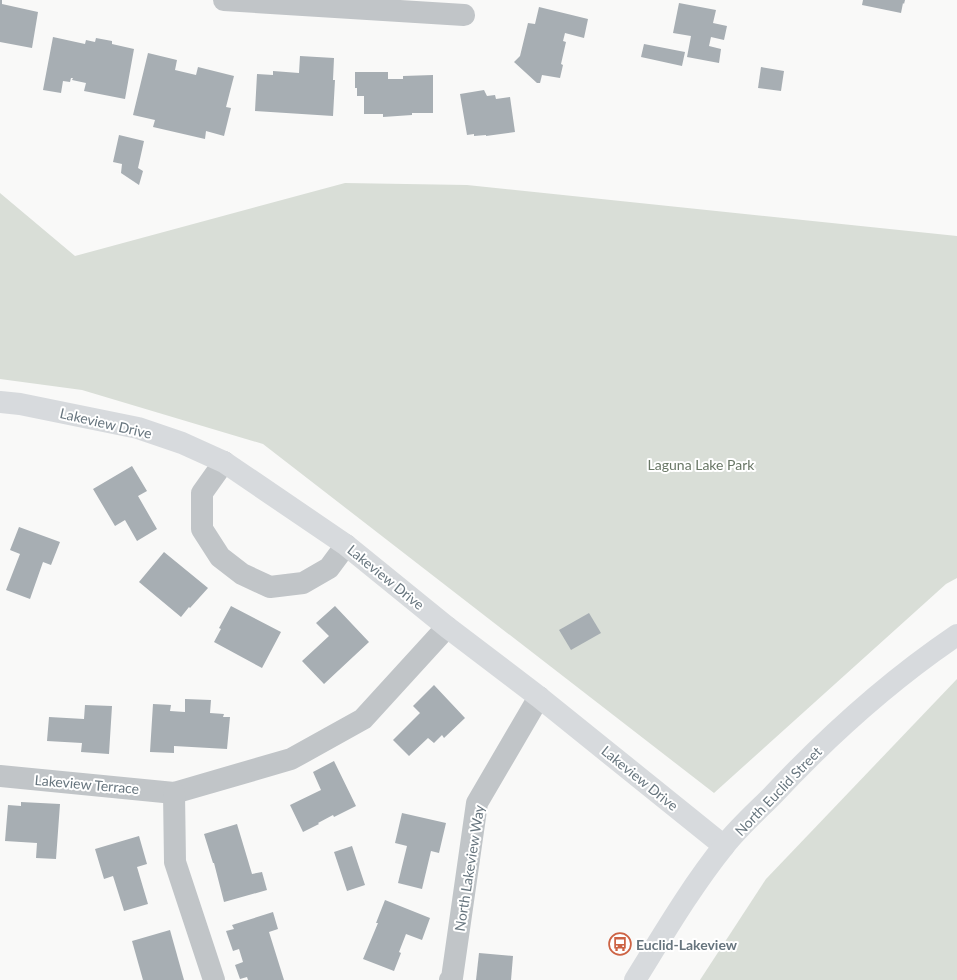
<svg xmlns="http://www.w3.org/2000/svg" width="957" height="980" font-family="Lato,sans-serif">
<rect width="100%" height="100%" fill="#f9f9f8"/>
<!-- green -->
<g fill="#d9ded7">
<polygon points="345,183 467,185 957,236 957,578 946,584 714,793 263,444 82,390 0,379 0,193 75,256"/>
<polygon points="957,679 957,980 700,980 766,879"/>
</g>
<!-- building -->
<g fill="#a7aeb3">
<polygon points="0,0 2,0 2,4 38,12 32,48 0,42"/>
<polygon points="863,0 905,0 904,4 903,3 901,13 862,5"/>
<polygon points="679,3 716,10 713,23 727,26 724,40 711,37 709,46 721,49 719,63 687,57 691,36 673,33"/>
<polygon points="539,7 588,19 584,38 565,33 563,41 566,42 561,64 563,65 560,78 542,75 540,83 537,83 514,62 520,56 528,23 535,24"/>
<polygon points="53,37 85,44 86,40 95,42 96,38 112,41 112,44 134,49 125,99 84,91 86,83 72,80 73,78 71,78 70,82 63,81 61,93 43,90"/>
<polygon points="644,44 685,52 682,66 641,57"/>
<polygon points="148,53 177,60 175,70 196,75 198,67 234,76 226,107 231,108 224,136 206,131 205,139 153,127 155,120 133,115"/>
<polygon points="300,56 334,58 333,80 335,80 333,116 255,111 257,74 273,75 273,71 299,73"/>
<polygon points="761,67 784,71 781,91 758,88"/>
<polygon points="355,72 388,72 388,79 403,79 403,76 433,75 433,113 412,113 412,115 383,117 383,114 364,114 364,96 357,96 357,88 355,88"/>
<polygon points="484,90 487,96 495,95 496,99 510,97 515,132 486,136 486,135 474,136 474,134 467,135 460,94"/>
<polygon points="119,135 144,141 138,168 143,171 139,185 121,173 122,164 113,162"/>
<polygon points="132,466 147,491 138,496 157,529 137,541 125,520 115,526 93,489"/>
<polygon points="19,527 60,542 51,565 43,562 30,599 6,590 20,554 10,550"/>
<polygon points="164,552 208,588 190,608 189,607 181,617 139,582"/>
<polygon points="231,606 281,632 262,668 214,642 221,629 219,628"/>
<polygon points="335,606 369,642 324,684 302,661 329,636 316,623"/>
<polygon points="589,613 601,633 571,650 559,630"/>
<polygon points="434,685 465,718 444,738 442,735 434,743 428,738 409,756 393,740 420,713 413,706"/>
<polygon points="185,699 211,700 210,713 224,714 223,717 230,717 227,749 174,746 174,753 150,752 153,704 171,705 170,711 185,712"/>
<polygon points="85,705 112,706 109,754 81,752 82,743 47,741 49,717 84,719"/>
<polygon points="334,761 356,806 334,817 333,815 318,823 319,824 303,832 290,805 321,790 313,772"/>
<polygon points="21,802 60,804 56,859 36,858 37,843 5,841 8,805 21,806"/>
<polygon points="402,813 446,823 439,853 431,851 422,889 398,883 407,846 395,843"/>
<polygon points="237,824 252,874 262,872 267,890 224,902 214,863 213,863 204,834"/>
<polygon points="139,836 147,864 137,867 148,904 124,911 113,876 104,879 95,849"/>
<polygon points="352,846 365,885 347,891 334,852"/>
<polygon points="385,900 430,918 422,940 406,934 399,952 401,953 394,971 363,959 378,923 376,923"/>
<polygon points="273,912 278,929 269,932 284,980 248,980 247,977 240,979 235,965 243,962 239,949 233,951 226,931 234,929 232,925"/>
<polygon points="170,930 184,980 143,980 132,941"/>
<polygon points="479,953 513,956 511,980 476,980"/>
</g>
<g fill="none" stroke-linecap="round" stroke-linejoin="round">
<!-- street -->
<g stroke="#c1c5c8" stroke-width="22">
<polyline points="224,0 464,15"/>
<polyline points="224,462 202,493 202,529 220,557 242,574 270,587 303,583 329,568 346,545"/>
<polyline points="0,776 174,793 291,759 363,719 447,627"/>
<polyline points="174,793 175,862 214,980"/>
<polyline points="450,980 452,978 477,803 539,697"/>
</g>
<!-- secondary -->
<g stroke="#d7dadd" stroke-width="22">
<polyline points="0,402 20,404 138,428 182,443 224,462 346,545 447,627 539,697 724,846"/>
<path d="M635,980C663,935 691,887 724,846C738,828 756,812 772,796C828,736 889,681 957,635"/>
</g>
</g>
<!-- icons -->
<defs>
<g id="bus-ring" transform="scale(1.15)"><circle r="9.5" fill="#fff" stroke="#cd6344" stroke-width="1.5"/><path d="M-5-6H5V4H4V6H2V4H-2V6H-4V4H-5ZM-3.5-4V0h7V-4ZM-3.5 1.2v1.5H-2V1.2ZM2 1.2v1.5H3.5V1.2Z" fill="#cd6344"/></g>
</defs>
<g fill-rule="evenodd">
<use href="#bus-ring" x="620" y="944"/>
</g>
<g text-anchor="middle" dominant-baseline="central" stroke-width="4" stroke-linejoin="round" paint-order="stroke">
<!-- street labels -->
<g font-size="14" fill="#67757e" stroke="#fff">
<text transform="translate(106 423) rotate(13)">Lakeview Drive</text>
<text transform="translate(386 577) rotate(39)">Lakeview Drive</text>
<text transform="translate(640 778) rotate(39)">Lakeview Drive</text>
<text transform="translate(87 784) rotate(5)">Lakeview Terrace</text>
<text transform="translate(778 791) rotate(-46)">North Euclid Street</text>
<text transform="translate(469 868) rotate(-81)">North Lakeview Way</text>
</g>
<!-- park labels -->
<g font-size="14" fill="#697766" stroke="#fff">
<text x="701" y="464">Laguna Lake Park</text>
</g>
<!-- poi labels -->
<g font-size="14" font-weight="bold" fill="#67757e" stroke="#fff" text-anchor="start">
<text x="636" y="944">Euclid-Lakeview</text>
</g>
</g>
</svg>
